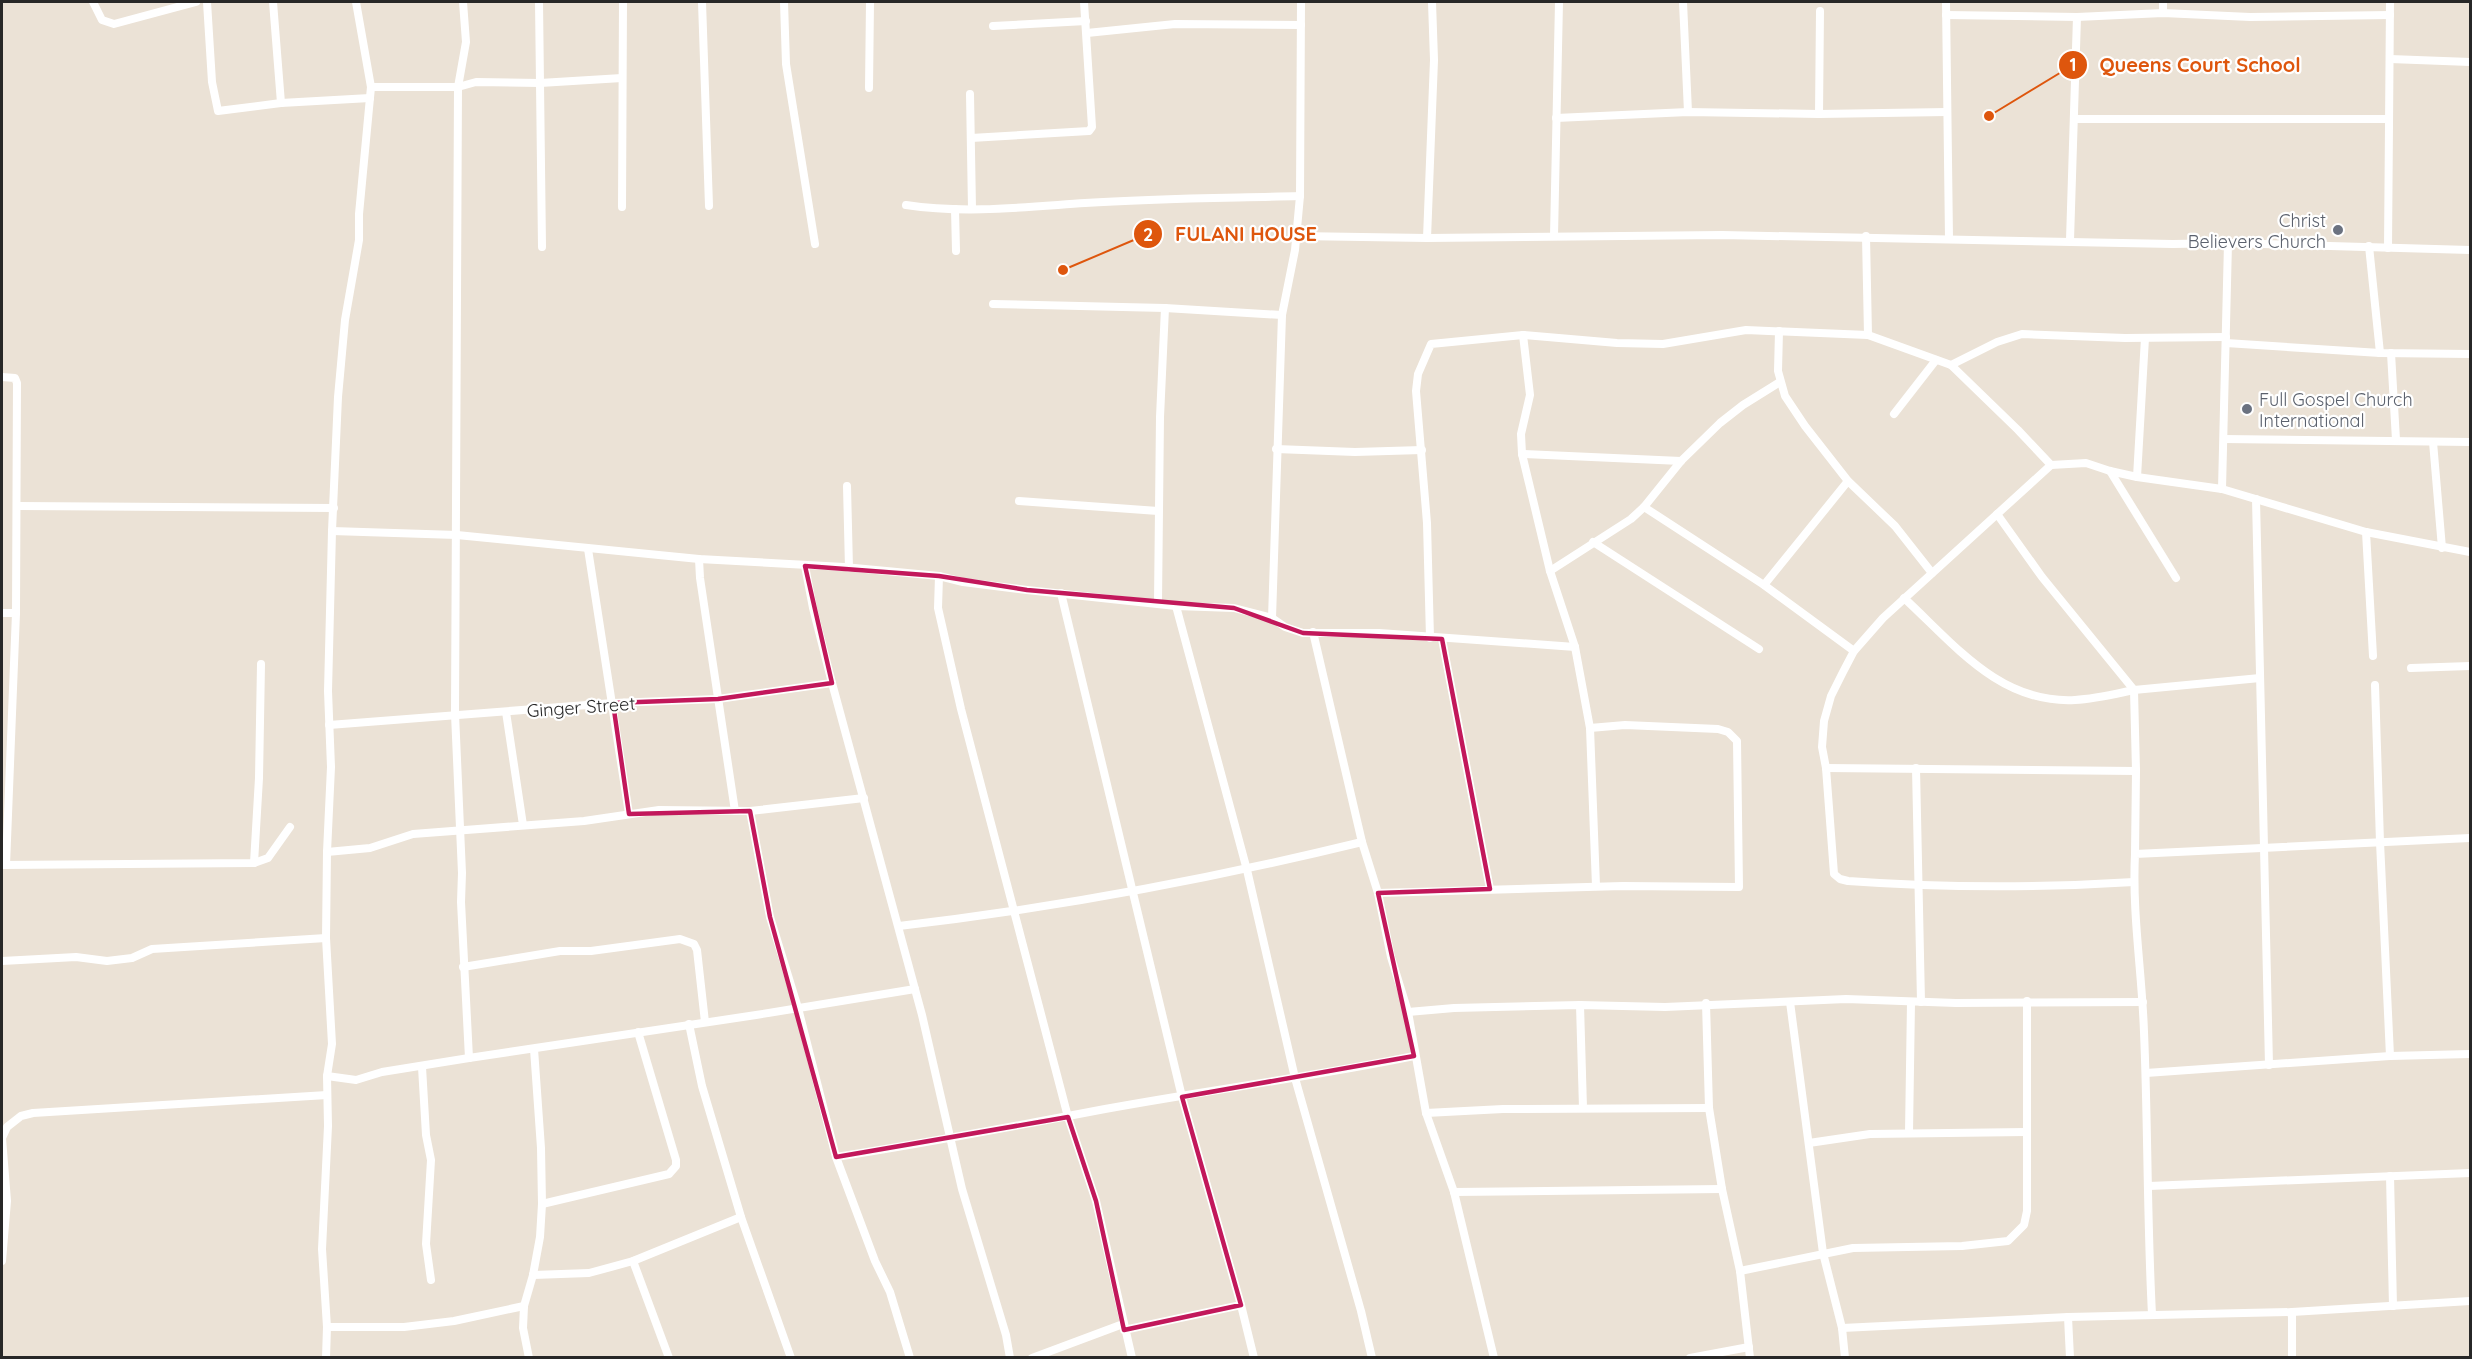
<svg xmlns="http://www.w3.org/2000/svg" width="2472" height="1359" font-family="Quicksand,sans-serif">
<rect width="100%" height="100%" fill="#ebe2d6"/>
<g fill="none" stroke-linecap="round" stroke-linejoin="round">
<!-- minor -->
<g stroke="#fff" stroke-width="8">
<polyline points="93,2 102,20 114,24 196,2"/>
<polyline points="207,2 212,82 218,111 281,103 370,98"/>
<polyline points="273,2 281,103"/>
<polyline points="463,2 466,42 458,87 455,714 462,873 461,902 469,1058"/>
<polyline points="539,2 542,247"/>
<polyline points="702,2 709,206"/>
<polyline points="784,2 786,64 815,244"/>
<polyline points="1683,2 1688,112"/>
<polyline points="1946,2 1949,239"/>
<polyline points="2163,13 2163,2"/>
<polyline points="1946,15 2077,17 2163,13 2250,17 2390,15"/>
<polyline points="993,26 1086,21"/>
<polyline points="1087,33 1175,24 1301,25"/>
<polyline points="2390,59 2470,62"/>
<polyline points="371,87 458,87 476,82 540,83 622,78"/>
<polyline points="869,88 870,2"/>
<polyline points="970,94 972,209"/>
<polyline points="1819,114 1820,11"/>
<polyline points="1556,118 1688,112 1819,114 1947,112"/>
<polyline points="2074,119 2389,119"/>
<polyline points="971,138 1089,131 1092,127 1084,2"/>
<path d="M906,205C965,214 1026,207 1085,203C1156,198 1228,198 1300,196"/>
<polyline points="622,207 623,2"/>
<polyline points="955,209 956,251"/>
<polyline points="1297,236 1427,238 1722,235 2173,244 2228,243 2470,250"/>
<polyline points="1554,236 1559,2"/>
<polyline points="1866,236 1868,335"/>
<polyline points="1427,238 1434,60 1432,2"/>
<polyline points="2070,240 2077,17"/>
<polyline points="2369,246 2380,353"/>
<polyline points="2388,248 2390,2"/>
<polyline points="993,304 1165,308 1282,315"/>
<polyline points="1779,331 1778,371 1785,396 1805,426 1848,481 1895,526 1932,573"/>
<polyline points="1523,335 1530,395 1521,434 1522,454 1550,571 1575,647 1590,728 1596,886"/>
<polyline points="2226,343 2380,353 2470,354"/>
<polyline points="2391,353 2396,440"/>
<polyline points="1951,365 1997,342 2022,334 2125,338 2226,337"/>
<polyline points="2,377 15,378 17,383 16,613 6,865"/>
<polyline points="1894,414 1936,360"/>
<polyline points="2224,439 2470,442"/>
<polyline points="2433,442 2442,548"/>
<polyline points="1276,449 1355,452 1422,450"/>
<polyline points="1522,454 1681,461"/>
<polyline points="2110,471 2176,578"/>
<polyline points="2137,477 2145,338"/>
<polyline points="847,486 849,568"/>
<polyline points="2222,489 2228,243"/>
<polyline points="2256,499 2269,1065"/>
<polyline points="1019,501 1158,511"/>
<polyline points="18,506 334,508"/>
<polyline points="1644,507 1764,585 1854,651"/>
<polyline points="332,531 457,535 699,559 844,567 939,576 963,582 1027,590 1176,606 1234,608 1272,618 1285,627 1303,633 1379,633 1575,647"/>
<polyline points="2366,532 2373,656"/>
<polyline points="1593,542 1759,649"/>
<polyline points="588,549 629,814"/>
<polyline points="699,559 700,578 735,811"/>
<polyline points="805,566 813,608 832,683 922,1015 962,1189 1006,1335 1010,1358"/>
<polyline points="1550,571 1631,519 1644,507 1681,461 1720,423 1743,405 1780,382"/>
<polyline points="939,576 938,608 961,709 1068,1117 1096,1201 1132,1358"/>
<polyline points="1764,585 1848,481"/>
<polyline points="1061,593 1182,1097 1241,1305 1254,1358"/>
<path d="M1904,598C1955,645 2000,704 2075,700C2095,699 2115,694 2134,690L2042,577L1997,514"/>
<polyline points="1158,603 1160,417 1165,308"/>
<polyline points="1176,606 1247,870 1295,1078 1361,1311 1372,1358"/>
<polyline points="2,613 16,613"/>
<polyline points="1272,618 1282,315 1295,250 1300,196 1301,2"/>
<polyline points="1313,632 1362,842 1378,893 1391,957 1408,1012 1426,1113 1454,1192 1494,1358"/>
<polyline points="1430,638 1427,523 1416,391 1418,374 1431,344 1523,335 1617,343 1663,344 1746,330 1868,335 1951,365 2018,430 2051,465"/>
<polyline points="1442,639 1490,889"/>
<polyline points="2411,668 2470,666"/>
<polyline points="2375,685 2380,842 2390,1056"/>
<polyline points="506,712 523,825"/>
<polyline points="329,725 613,703 718,699 832,683"/>
<polyline points="1826,768 2136,771 2135,854"/>
<polyline points="1916,768 1921,1002"/>
<polyline points="2136,771 2134,690 2260,678"/>
<polyline points="750,811 770,917 798,1008 836,1157 875,1261 890,1292 910,1358"/>
<polyline points="327,852 370,848 413,834 584,821 659,810 750,811 864,798"/>
<polyline points="254,863 259,778 261,664"/>
<polyline points="2,865 254,863 268,858 290,827"/>
<path d="M2134,882C2038,888 1944,888 1848,881L1840,879L1834,874L1826,768L1822,747L1824,721L1831,696L1843,672L1854,651L1883,618L2051,465L2086,463L2110,471L2137,477L2222,489L2366,532L2470,552"/>
<polyline points="1378,893 1623,886 1739,887 1737,741 1728,732 1718,729 1625,725 1590,728"/>
<path d="M899,926C1055,908 1210,879 1362,842"/>
<polyline points="2,961 76,957 107,961 132,958 152,949 326,938"/>
<polyline points="463,967 560,951 591,951 680,939 694,944 697,950 705,1022"/>
<polyline points="1790,1002 1823,1253 1842,1328 1845,1358"/>
<polyline points="1706,1003 1709,1108 1722,1189 1740,1271 1750,1358"/>
<polyline points="1580,1005 1583,1108"/>
<polyline points="1408,1012 1454,1008 1580,1005 1665,1007 1846,999 1956,1003 2143,1002"/>
<polyline points="689,1024 702,1086 741,1217 791,1358"/>
<polyline points="422,1067 426,1135 431,1160 426,1244 431,1280"/>
<polyline points="2146,1073 2390,1056 2470,1054"/>
<polyline points="327,1076 356,1080 382,1072 469,1058 756,1015 915,989"/>
<polyline points="1426,1113 1503,1109 1709,1108"/>
<polyline points="1909,1133 1911,1002"/>
<polyline points="1809,1143 1870,1134 2026,1132"/>
<path d="M836,1157C927,1143 1016,1126 1105,1109C1208,1090 1312,1077 1414,1056"/>
<polyline points="2390,1176 2393,1306"/>
<polyline points="2149,1186 2470,1173"/>
<polyline points="1454,1192 1722,1189"/>
<polyline points="542,1204 669,1174 676,1166 676,1160 638,1032"/>
<polyline points="2,1261 7,1201 2,1138 7,1127 21,1116 33,1113 327,1095"/>
<polyline points="633,1261 669,1358"/>
<polyline points="1740,1271 1853,1248 1962,1246 2008,1241 2024,1225 2027,1211 2027,1001"/>
<polyline points="533,1275 589,1273 633,1261 741,1217"/>
<polyline points="2292,1312 2292,1358"/>
<path d="M2152,1314C2147,1220 2148,1126 2144,1032C2142,972 2132,914 2135,854L2470,838"/>
<polyline points="2068,1317 2070,1358"/>
<polyline points="327,1327 404,1327 454,1321 524,1306"/>
<polyline points="1842,1328 2068,1317 2292,1312 2470,1301"/>
<polyline points="1124,1330 1241,1305"/>
<polyline points="326,1358 327,1327 322,1249 328,1126 327,1076 332,1044 326,938 327,852 331,767 328,691 332,531 338,397 345,320 359,240 359,214 371,87 356,2"/>
<polyline points="529,1358 523,1328 524,1306 533,1275 540,1237 542,1204 541,1148 534,1049"/>
<polyline points="1032,1358 1123,1324"/>
<polyline points="1690,1358 1749,1347"/>
</g>
</g>
<!-- marked area -->
<path fill="none" stroke="#c2185b" stroke-width="4.5" stroke-linejoin="round" d="M805,566L939,576L1027,590L1234,608L1303,633L1442,639L1490,889L1378,893L1414,1056L1182,1097L1241,1305L1124,1330L1096,1201L1068,1117L836,1157L770,917L750,811L629,814L613,703L718,699L832,683Z"/>
<!-- markers -->
<g fill="#6b7280" stroke="#fff" stroke-width="2">
<circle cx="2338" cy="230" r="6"/>
<circle cx="2247" cy="409" r="6"/>
</g>
<g text-anchor="middle" dominant-baseline="central" stroke-width="4.5" stroke-linejoin="round" paint-order="stroke">
<!-- worship labels -->
<g font-size="18" fill="#5b616d" stroke="#fff" text-anchor="end">
<text x="2326" y="220">Christ<tspan x="2326" dy="21">Believers Church</tspan></text>
<text x="2259" y="399" text-anchor="start">Full Gospel Church<tspan x="2259" dy="21">International</tspan></text>
</g>
<!-- street labels -->
<g font-size="18" fill="#272727" stroke="#fff">
<text transform="translate(581 707) rotate(-4)">Ginger Street</text>
</g>
</g>
<!-- callouts -->
<path fill="none" stroke="#de560d" stroke-width="2" d="M1989 116L2073 65M1063 270L1148 234"/>
<g fill="#de560d" stroke="#fff" stroke-width="2">
<circle cx="1989" cy="116" r="6"/>
<circle cx="1063" cy="270" r="6"/>
<circle cx="2073" cy="65" r="15"/>
<circle cx="1148" cy="234" r="15"/>
</g>
<g font-size="18" text-anchor="middle" font-weight="bold" fill="#fff">
<text x="2073" y="71">1</text>
<text x="1148" y="241">2</text>
</g>
<g font-size="20" text-anchor="middle" font-weight="bold" fill="#de560d" stroke="#fff" stroke-width="4.5" stroke-linejoin="round" paint-order="stroke">
<text x="2200" y="72">Queens Court School</text>
<text x="1246" y="241">FULANI HOUSE</text>
</g>
<!-- border -->
<rect width="2472" height="1359" fill="none" stroke="#272727" stroke-width="6"/>
</svg>
